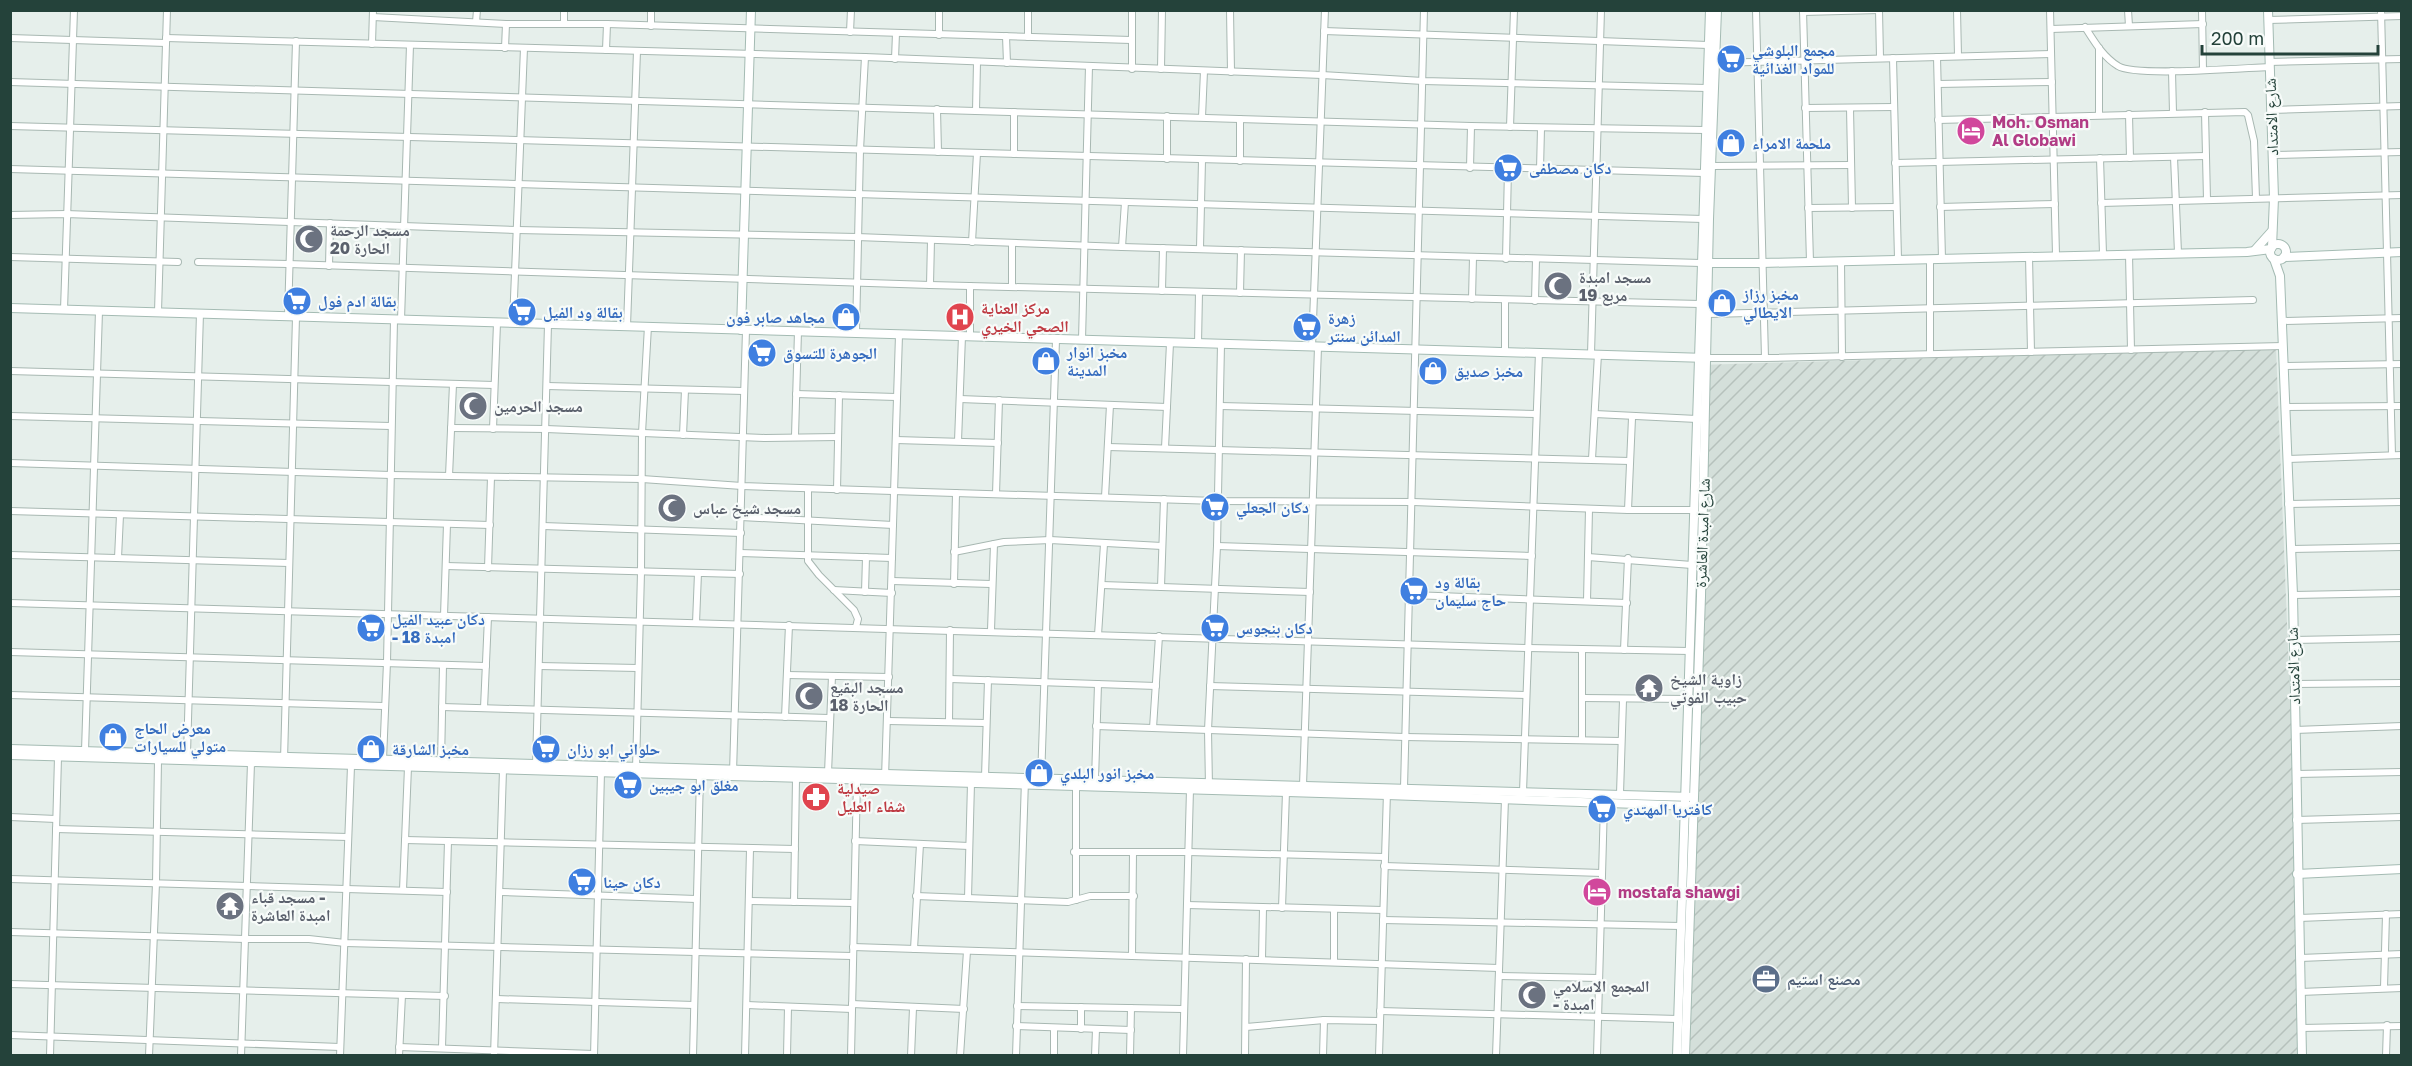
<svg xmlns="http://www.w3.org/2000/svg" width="2412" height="1066" font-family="'Golos Text','Noto Naskh Arabic',sans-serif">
<defs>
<pattern id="industrial-furrows" width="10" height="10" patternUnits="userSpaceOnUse" patternTransform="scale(1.5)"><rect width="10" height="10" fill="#d4dfda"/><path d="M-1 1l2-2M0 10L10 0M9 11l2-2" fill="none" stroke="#b6c1bc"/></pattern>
</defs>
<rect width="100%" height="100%" fill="#e6efeb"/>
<!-- industrial -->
<polygon fill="url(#industrial-furrows)" points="2276,348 2297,874 2301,1055 1678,1056 1698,365"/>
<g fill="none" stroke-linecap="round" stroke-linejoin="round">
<!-- street casing -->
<g stroke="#a8b8b2" stroke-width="8">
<g id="street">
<polyline points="564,10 564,24"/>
<polyline points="939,10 939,35"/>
<polyline points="1132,10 1132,69"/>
<polyline points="1230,10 1231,72"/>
<polyline points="1756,10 1765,358"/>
<polyline points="1803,10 1810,262"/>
<polyline points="1879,10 1880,58"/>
<polyline points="1957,10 1958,56"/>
<polyline points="2050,10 2056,255"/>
<polyline points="2128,10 2129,26"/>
<polyline points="2202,10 2203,70"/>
<polyline points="2381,10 2392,455"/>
<polyline points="1803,12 1879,10"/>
<polyline points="373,17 506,24 607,24 1131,40"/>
<polyline points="2268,20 2402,16"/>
<polyline points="476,22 477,10"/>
<polyline points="651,26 651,10"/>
<path d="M2085,27C2094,41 2103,57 2118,66C2135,77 2243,68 2269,67"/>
<polyline points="2051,29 2203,24"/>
<polyline points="1324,31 1708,45"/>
<polyline points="850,32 851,10"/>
<polyline points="1006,36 1007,63"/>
<polyline points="1028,37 1028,10"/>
<polyline points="10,38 166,43"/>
<polyline points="166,38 865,57 1322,75 1423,81 1707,88"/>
<polyline points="372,44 373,10"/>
<polyline points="505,48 506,24"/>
<polyline points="2099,48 2099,115"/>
<polyline points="606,50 607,24"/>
<polyline points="1937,57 1942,259"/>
<polyline points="1893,58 1898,259"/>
<polyline points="895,59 896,33"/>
<polyline points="2269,62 2402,59"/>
<polyline points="1715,63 2051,54"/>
<polyline points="1161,69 1162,10"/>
<polyline points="2172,71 2173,113"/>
<polyline points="10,82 1471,126 1705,130"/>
<polyline points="1938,84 2052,82"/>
<polyline points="1805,108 1894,107"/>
<polyline points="1850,108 1852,208"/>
<polyline points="937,109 938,152"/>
<polyline points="2271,110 2402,106"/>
<polyline points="976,111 977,62"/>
<polyline points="2205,112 2207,200"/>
<polyline points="2129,114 2130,158"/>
<polyline points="1202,117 1204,71"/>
<polyline points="1240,119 1240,161"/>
<polyline points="1938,120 2245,112 2248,115 2254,141 2256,198"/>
<polyline points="10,126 1704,173"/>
<polyline points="1510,127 1514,10"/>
<polyline points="1014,154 1014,112"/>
<polyline points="2272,155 2402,152"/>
<polyline points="2174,157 2178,253"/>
<polyline points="2100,158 2103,254"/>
<polyline points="1167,159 1167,116"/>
<polyline points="1895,163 2206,156"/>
<polyline points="1712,166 1851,165"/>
<polyline points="1470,168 1471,126"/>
<polyline points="10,169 1703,219"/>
<polyline points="1540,170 1541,128"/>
<polyline points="2101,203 2402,195"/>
<polyline points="1940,207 2055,204"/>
<polyline points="1808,208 1896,207"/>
<polyline points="10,215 66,214 517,230 857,237 1122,247 1701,263"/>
<polyline points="972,242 977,153"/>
<polyline points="1122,247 1125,202"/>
<polyline points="1200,248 1202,160"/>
<polyline points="2129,254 2131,350"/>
<polyline points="2029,256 2031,352"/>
<polyline points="10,257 178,262"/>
<polyline points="1506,259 1508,169"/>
<polyline points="1930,259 1930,354"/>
<polyline points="1841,261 1842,357"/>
<polyline points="198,262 288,264 930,285 1700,304"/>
<polyline points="329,266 330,223"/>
<polyline points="930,285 931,240"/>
<polyline points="1012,287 1012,243"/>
<polyline points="1162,291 1163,248"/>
<polyline points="1240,293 1241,250"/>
<polyline points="1472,299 1473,257"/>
<polyline points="1535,301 1536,259"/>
<polyline points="64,310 74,10"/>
<polyline points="158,312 167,10"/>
<polyline points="1708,314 2253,300"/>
<polyline points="288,317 296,41"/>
<polyline points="401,320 410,45"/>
<polyline points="2282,321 2402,318"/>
<polyline points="513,323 524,48"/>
<polyline points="627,326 637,51"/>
<polyline points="856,332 860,150 865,57"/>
<polyline points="970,337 970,286"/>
<polyline points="1082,340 1089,66"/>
<polyline points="1198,344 1199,292"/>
<polyline points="1312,347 1325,10"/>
<polyline points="1505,352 1505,301"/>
<polyline points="1591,354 1601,10"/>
<polyline points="1707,358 1765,358 2283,346"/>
<polyline points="2284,366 2402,364"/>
<polyline points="10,371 494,385"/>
<polyline points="547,386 744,391"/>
<polyline points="796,394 896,397"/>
<polyline points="960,399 1167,407"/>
<polyline points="1220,406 1536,414"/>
<polyline points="2285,407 2402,406"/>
<polyline points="1595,414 1697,419"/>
<polyline points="10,416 391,426"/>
<polyline points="451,428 546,429 765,438 838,437"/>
<polyline points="493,429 497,323"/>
<polyline points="683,435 685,390"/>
<polyline points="795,436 798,331"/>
<polyline points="896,440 998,443"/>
<polyline points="958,441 962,336"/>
<polyline points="1108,447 1630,461"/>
<polyline points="1165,448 1170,343"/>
<polyline points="1592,459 1598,354"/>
<polyline points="2288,459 2402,455"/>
<polyline points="10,463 391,475 642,479 742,486 923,492 1217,501 1413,502 1628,510 1694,510"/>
<polyline points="449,476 453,384"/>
<polyline points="808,489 808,561 819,575 854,610 858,619 856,627"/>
<polyline points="837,490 839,395"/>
<polyline points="996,494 999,400"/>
<polyline points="1105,497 1110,405"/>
<polyline points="2288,504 2402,502"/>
<polyline points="1628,510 1632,418"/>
<polyline points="10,511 490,525"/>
<polyline points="741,517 893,525"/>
<polyline points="543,526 741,533"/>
<polyline points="1217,546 1532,556"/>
<polyline points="2291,549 2402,547"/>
<polyline points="954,552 1004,542 1050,540 1162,546"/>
<polyline points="740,553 892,558"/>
<polyline points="10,555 289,563"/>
<polyline points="1588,557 1692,565"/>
<polyline points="118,558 120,515"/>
<polyline points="446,566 740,574"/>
<polyline points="488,568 491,477"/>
<polyline points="892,581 991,584"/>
<polyline points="954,584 956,493"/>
<polyline points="1102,585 1310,592"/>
<polyline points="1161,587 1164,499"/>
<polyline points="834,590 892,593"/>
<polyline points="865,592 866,557"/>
<polyline points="1411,595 1627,603"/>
<polyline points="2293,595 2402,593"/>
<polyline points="1587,601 1589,509"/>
<polyline points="10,603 1528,648 1690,651"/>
<polyline points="444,616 447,524"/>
<polyline points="696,623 698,573"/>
<polyline points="991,630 994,544"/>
<polyline points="1098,635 1104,544"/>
<polyline points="2293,640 2402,638"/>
<polyline points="1624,650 1628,558"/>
<polyline points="10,652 486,666"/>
<polyline points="539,666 638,668"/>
<polyline points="787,675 889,677"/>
<polyline points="950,679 1156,686"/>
<polyline points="2294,684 2402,683"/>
<polyline points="1210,686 1526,695"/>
<polyline points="10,695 384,706"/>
<polyline points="1583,698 1688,699"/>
<polyline points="442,707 829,718"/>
<polyline points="484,708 488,617"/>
<polyline points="785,717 789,625"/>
<polyline points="888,721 986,723"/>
<polyline points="949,722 950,630"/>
<polyline points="1096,726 1405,737 1621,741"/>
<polyline points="1153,728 1159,636"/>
<polyline points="2295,730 2402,726"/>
<polyline points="1582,740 1582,649"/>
<polyline points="85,751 99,311"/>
<polyline points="187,754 200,313"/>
<polyline points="284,760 296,317"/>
<polyline points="383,760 387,662 394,320"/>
<polyline points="441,762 443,665"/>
<polyline points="536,765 548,324"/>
<polyline points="636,769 641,572 642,433 648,326"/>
<polyline points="733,773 746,330"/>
<polyline points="828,773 832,676"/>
<polyline points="2296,774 2402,772"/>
<polyline points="985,777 988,680"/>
<polyline points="885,778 899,335"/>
<polyline points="1041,780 1056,340"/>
<polyline points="1095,780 1098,684"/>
<polyline points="1303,786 1318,347"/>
<polyline points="1209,787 1208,730 1217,546 1221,344"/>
<polyline points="1404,788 1424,10"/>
<polyline points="1523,792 1539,352"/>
<polyline points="1620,794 1623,700"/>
<polyline points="10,817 56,819"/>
<polyline points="2296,820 2402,817"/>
<polyline points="56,829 348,837"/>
<polyline points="405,840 795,849"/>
<polyline points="855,841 969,846"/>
<polyline points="1074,852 1188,852 1385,857"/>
<polyline points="1384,866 1602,873"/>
<polyline points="10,879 447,892"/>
<polyline points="403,890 408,767"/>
<polyline points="501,892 696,899"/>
<polyline points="916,896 1068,902 1090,896 1134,896"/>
<polyline points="968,898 971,783"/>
<polyline points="1076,900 1076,786"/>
<polyline points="750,901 853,903"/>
<polyline points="794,902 796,779"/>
<polyline points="1187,905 1383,910"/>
<polyline points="1282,908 1286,792"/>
<polyline points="2299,918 2402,914"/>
<polyline points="1383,920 1681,926"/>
<polyline points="10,932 245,939 309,939 345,943 852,956"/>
<polyline points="853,947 1499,968"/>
<polyline points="914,949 920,844"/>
<polyline points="1132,956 1133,852"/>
<polyline points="2300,958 2402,954"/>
<polyline points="1262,959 1263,908"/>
<polyline points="1334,961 1334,909"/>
<polyline points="1499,976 1599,978"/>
<polyline points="10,984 445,996"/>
<polyline points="2384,988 2386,914"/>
<polyline points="2300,992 2402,988"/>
<polyline points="497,999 694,1005"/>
<polyline points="852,1004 964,1009"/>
<polyline points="747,1005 852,1009"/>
<polyline points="1017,1006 1183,1009"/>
<polyline points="1380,1011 1678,1019"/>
<polyline points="1016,1026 1131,1030"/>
<polyline points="1246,1027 1324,1020 1380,1021"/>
<polyline points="2301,1028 2402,1026"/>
<polyline points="1081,1029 1081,1007"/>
<polyline points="10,1035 340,1047"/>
<polyline points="399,1047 594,1054"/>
<polyline points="442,1048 448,841"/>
<polyline points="50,1056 58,757"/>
<polyline points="149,1056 156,883 158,760"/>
<polyline points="241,1056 251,763"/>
<polyline points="340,1056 351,766"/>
<polyline points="399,1056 402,995"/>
<polyline points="494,1056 503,770"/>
<polyline points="594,1056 601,772"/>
<polyline points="693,1056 700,775"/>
<polyline points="745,1056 750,849"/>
<polyline points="787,1056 788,1007"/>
<polyline points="851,1056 857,780"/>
<polyline points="911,1056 913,1008"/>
<polyline points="960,1056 967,951"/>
<polyline points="1016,1056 1025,780"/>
<polyline points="1054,1056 1054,1028"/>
<polyline points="1095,1056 1096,1029"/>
<polyline points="1130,1056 1131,1008"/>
<polyline points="1183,1056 1190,789"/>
<polyline points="1245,1056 1246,959"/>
<polyline points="1323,1056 1324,1020"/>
<polyline points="1379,1056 1387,792"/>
<polyline points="1496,1056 1505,799"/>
<polyline points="1597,1056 1604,803"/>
<polyline points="2386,1056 2387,1025"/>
</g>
</g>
<!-- secondary casing -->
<g stroke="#a4bbb3" stroke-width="10">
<g id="secondary">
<polyline points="2268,10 2274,198 2272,247"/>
<circle cx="2278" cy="252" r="8"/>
<polyline points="2255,250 2272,231"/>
<polyline points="2284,257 2402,252"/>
<polyline points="2274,259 2280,276 2293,595 2302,1056"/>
<polyline points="1705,263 1762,263 2247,252 2271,249"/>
<polyline points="10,308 1707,358"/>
<polyline points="741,330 751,10"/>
<polyline points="10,749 1693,797"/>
<polyline points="10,755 1387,795 1693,806"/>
<polyline points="2297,874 2402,869"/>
<polyline points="1677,1056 1710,10"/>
<polyline points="1685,1056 1701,596 1709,219 1717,10"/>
</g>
</g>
<!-- street -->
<use href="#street" stroke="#fff" stroke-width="6"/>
<!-- secondary -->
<use href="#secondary" stroke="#fff" stroke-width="8"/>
</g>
<!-- icons -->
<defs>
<g id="supermarket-disc" transform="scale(1.5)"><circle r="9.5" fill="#3f7fe0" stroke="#f7fbf9"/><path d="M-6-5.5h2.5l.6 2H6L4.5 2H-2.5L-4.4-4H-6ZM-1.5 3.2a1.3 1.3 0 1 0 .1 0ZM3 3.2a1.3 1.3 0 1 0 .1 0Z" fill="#fff"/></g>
<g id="hotel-disc" transform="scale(1.5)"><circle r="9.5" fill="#d1479c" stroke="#f7fbf9"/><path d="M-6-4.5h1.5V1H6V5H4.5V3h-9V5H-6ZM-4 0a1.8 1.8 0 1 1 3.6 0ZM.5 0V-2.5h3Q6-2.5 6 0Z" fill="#fff"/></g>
<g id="shop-disc" transform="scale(1.5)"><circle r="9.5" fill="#3f7fe0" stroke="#f7fbf9"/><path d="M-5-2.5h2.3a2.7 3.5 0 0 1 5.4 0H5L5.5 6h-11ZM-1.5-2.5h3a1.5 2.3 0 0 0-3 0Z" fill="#fff"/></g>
<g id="mosque-disc" transform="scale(1.5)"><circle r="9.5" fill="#6b7280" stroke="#f7fbf9"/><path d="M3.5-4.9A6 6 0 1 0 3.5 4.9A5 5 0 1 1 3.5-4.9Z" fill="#fff"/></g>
<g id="hospital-disc" transform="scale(1.5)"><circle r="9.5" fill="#e0444e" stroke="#f7fbf9"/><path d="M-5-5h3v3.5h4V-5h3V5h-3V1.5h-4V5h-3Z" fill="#fff"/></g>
<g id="temple-disc" transform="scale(1.5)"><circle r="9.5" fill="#6b7280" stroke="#f7fbf9"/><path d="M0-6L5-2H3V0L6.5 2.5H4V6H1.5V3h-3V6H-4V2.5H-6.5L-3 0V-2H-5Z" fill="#fff"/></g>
<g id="pharmacy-disc" transform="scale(1.5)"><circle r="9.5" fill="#e0444e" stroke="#f7fbf9"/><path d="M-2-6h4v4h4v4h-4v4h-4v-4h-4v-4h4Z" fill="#fff"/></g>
<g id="office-disc" transform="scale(1.5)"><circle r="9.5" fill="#5c6f8a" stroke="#f7fbf9"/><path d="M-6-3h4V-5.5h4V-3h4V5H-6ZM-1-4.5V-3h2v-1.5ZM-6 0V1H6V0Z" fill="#fff"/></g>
</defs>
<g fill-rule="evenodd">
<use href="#supermarket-disc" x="1731" y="59"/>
<use href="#hotel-disc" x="1971" y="131"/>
<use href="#shop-disc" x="1731" y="143"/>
<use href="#supermarket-disc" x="1508" y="168"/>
<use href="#mosque-disc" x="309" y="239"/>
<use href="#mosque-disc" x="1558" y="286"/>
<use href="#supermarket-disc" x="297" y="301"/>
<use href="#shop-disc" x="1722" y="303"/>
<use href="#supermarket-disc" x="522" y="312"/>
<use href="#shop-disc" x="846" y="317"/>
<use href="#hospital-disc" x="960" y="317"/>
<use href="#supermarket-disc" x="1307" y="327"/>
<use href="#supermarket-disc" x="762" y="353"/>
<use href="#shop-disc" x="1046" y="361"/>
<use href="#shop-disc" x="1433" y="371"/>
<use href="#mosque-disc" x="473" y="406"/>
<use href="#supermarket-disc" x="1215" y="507"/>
<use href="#mosque-disc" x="672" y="508"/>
<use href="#supermarket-disc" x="1414" y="591"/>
<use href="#supermarket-disc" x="371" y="628"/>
<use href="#supermarket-disc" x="1215" y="628"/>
<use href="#temple-disc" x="1649" y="688"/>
<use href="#mosque-disc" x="809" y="696"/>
<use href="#shop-disc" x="113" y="737"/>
<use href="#shop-disc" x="371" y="749"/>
<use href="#supermarket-disc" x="546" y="749"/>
<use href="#shop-disc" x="1039" y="773"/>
<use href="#supermarket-disc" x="628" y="785"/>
<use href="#pharmacy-disc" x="816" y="797"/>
<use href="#supermarket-disc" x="1602" y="809"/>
<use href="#supermarket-disc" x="582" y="882"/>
<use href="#hotel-disc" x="1597" y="892"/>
<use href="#temple-disc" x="230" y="906"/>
<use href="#office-disc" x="1766" y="979"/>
<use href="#mosque-disc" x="1532" y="995"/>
</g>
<g text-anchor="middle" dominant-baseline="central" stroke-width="4.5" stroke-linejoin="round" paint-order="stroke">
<!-- shop labels -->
<g font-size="16" font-weight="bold" fill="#366cbe" stroke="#f7fbf9" text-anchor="start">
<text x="1752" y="50">مجمع البلوشي<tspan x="1752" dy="18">للمواد الغذائية</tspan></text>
<text x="1752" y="143">ملحمة الامراء</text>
<text x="1529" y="168">دكان مصطفى</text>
<text x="1743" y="294">مخبز رزاز<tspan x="1743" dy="18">الايطالي</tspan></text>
<text x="318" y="301">بقالة ادم فول</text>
<text x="543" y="312">بقالة ود الفيل</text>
<text x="825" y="317" text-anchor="end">مجاهد صابر فون</text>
<text x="1328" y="318">زهرة<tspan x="1328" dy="18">المدائن سنتر</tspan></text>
<text x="1067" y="352">مخبز انوار<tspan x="1067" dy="18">المدينة</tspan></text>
<text x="783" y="353">الجوهرة للتسوق</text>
<text x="1454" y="371">مخبز صديق</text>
<text x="1236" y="507">دكان الجعلي</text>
<text x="1435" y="582">بقالة ود<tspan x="1435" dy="18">حاج سليمان</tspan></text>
<text x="392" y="619">دكان عبيد الفيل<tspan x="392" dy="18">- امبدة 18</tspan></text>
<text x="1236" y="628">دكان بنجوس</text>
<text x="134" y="728">معرض الحاج<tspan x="134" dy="18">متولي للسيارات</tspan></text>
<text x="392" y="749">مخبز الشارقة</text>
<text x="567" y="749">حلواني ابو رزان</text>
<text x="1060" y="773">مخبز انور البلدي</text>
<text x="649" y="785">مغلق ابو جيبين</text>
<text x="1623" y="809">كافتريا المهتدي</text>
<text x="603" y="882">دكان حينا</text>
</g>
<!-- street labels -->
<g font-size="16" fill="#24423a" stroke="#f7fbf9">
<text transform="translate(2271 117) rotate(-92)">شارع الامتداد</text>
<text transform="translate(1702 533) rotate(-88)">شارع امبدة العاشرة</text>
<text transform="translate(2293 666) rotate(-92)">شارع الامتداد</text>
</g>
<!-- hotel labels -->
<g font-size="16" font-weight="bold" fill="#b23c85" stroke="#f7fbf9" text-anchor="start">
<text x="1992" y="122">Moh. Osman<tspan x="1992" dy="18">Al Globawi</tspan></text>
<text x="1618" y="892">mostafa shawgi</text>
</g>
<!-- worship labels -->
<g font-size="16" font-weight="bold" fill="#5b616d" stroke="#f7fbf9" text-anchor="start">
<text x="330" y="230">مسجد الرحمة<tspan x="330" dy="18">الحارة 20</tspan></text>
<text x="1579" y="277">مسجد امبدة<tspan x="1579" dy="18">مربع 19</tspan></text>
<text x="494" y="406">مسجد الحرمين</text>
<text x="693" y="508">مسجد شيخ عباس</text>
<text x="1670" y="679">زاوية الشيخ<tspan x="1670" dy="18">حبيب الفوتي</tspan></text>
<text x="830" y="687">مسجد البقيع<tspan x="830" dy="18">الحارة 18</tspan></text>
<text x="251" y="897">مسجد قباء -<tspan x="251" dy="18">امبدة العاشرة</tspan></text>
<text x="1553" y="986">المجمع الاسلامي<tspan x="1553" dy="18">- امبدة</tspan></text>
</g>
<!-- health labels -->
<g font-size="16" font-weight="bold" fill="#be3a42" stroke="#f7fbf9" text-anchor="start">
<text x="981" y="308">مركز العناية<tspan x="981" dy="18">الصحي الخيري</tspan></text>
<text x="837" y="788">صيدلية<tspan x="837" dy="18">شفاء العليل</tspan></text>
</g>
<!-- service labels -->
<g font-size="16" font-weight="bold" fill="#4e5e75" stroke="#f7fbf9" text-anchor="start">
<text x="1787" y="979">مصنع استيم</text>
</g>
</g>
<!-- border -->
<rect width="2412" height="1066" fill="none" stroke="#24423a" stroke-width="24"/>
<!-- scale -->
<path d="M2202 45v9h176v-9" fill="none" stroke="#24423a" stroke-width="3"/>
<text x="2211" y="45" font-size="18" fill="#24423a" stroke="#f7fbf9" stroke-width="4.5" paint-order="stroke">200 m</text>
</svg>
